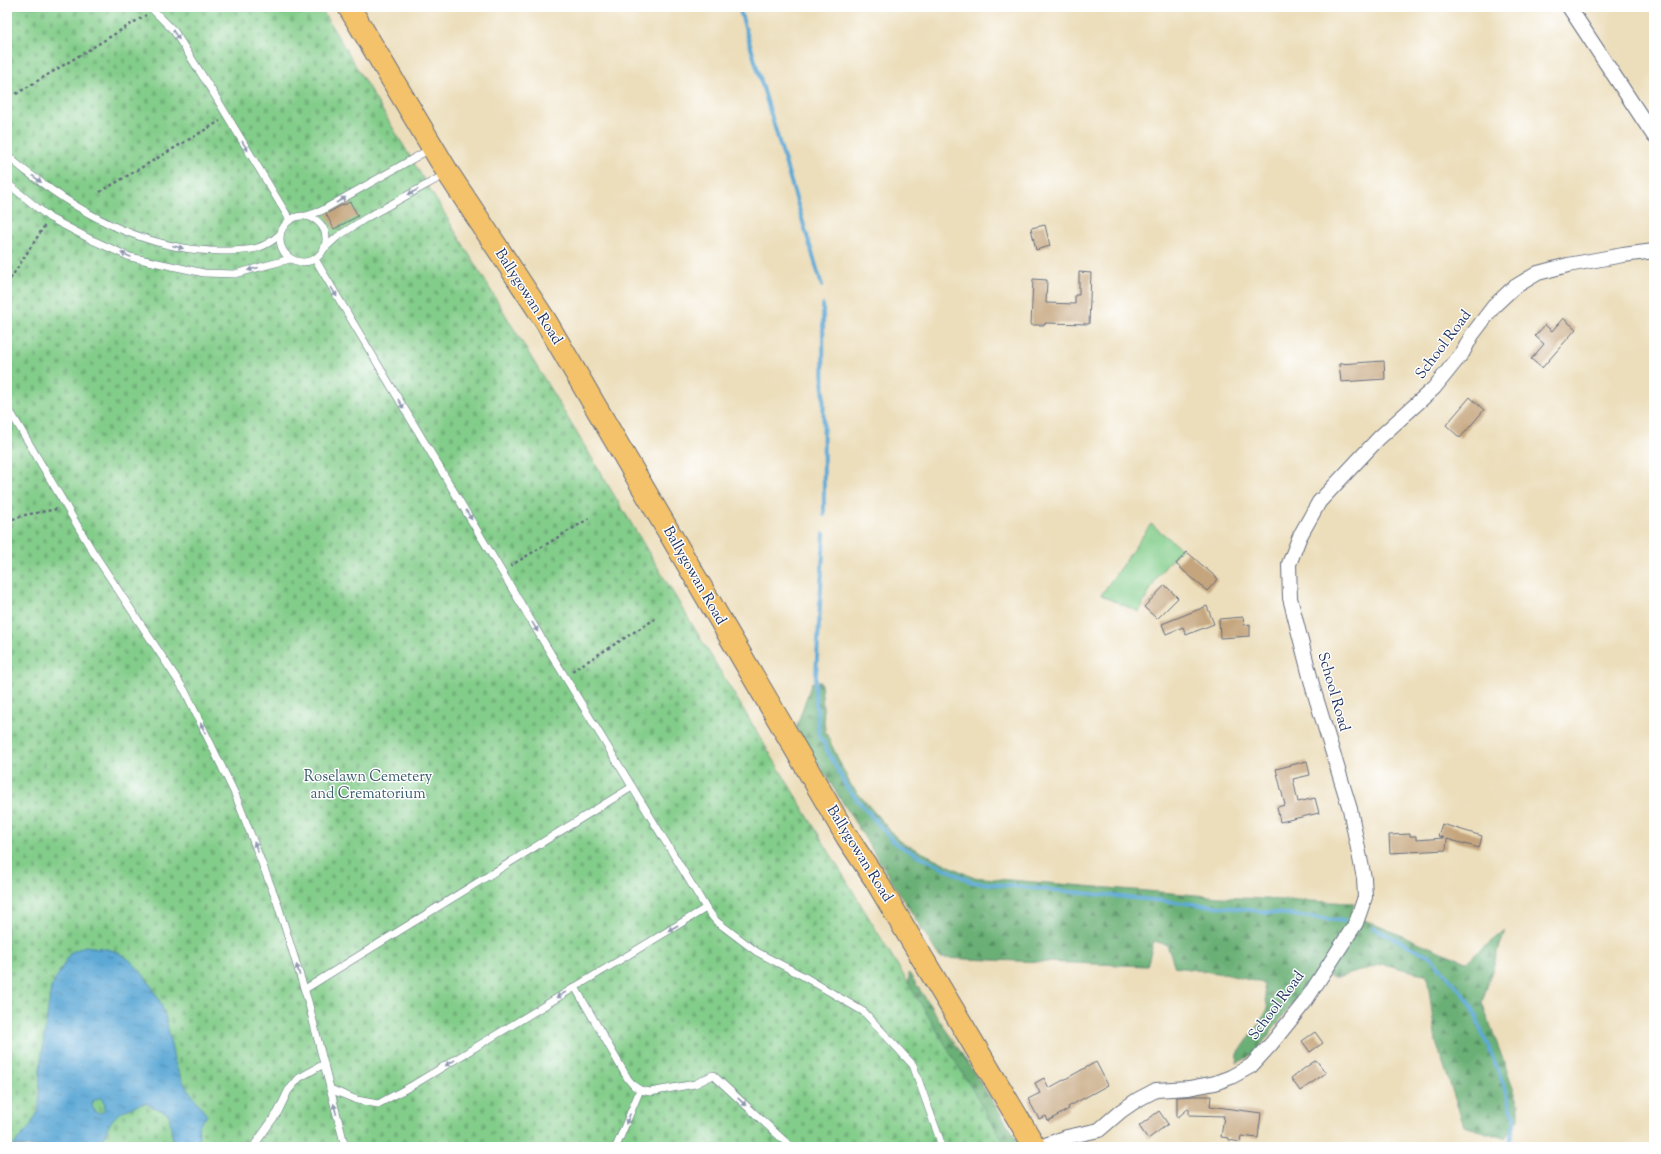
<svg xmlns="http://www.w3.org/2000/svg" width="1661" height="1154" font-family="'Sorts Mill Goudy',serif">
<defs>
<pattern id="forest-firs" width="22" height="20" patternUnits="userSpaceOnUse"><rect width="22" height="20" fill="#6ab076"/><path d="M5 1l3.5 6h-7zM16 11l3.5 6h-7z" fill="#569064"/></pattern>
<pattern id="cemetery-stones" width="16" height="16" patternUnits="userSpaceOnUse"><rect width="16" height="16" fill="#83cd8a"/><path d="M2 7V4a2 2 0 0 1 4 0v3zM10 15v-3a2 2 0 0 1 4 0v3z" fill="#71b07a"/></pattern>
<pattern id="water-ripples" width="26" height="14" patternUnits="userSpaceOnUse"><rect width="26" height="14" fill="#5da9d6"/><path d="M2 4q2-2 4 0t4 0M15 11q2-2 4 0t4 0" fill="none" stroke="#4c8ab1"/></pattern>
</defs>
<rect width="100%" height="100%" fill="#fff"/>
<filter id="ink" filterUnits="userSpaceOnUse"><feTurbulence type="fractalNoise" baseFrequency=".025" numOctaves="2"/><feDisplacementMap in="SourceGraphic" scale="8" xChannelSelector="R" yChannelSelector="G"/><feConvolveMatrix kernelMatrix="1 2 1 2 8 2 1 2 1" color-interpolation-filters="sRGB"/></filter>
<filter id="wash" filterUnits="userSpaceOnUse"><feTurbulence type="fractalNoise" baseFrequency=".012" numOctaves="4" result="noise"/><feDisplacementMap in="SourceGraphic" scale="16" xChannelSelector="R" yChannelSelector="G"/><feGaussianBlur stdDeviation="0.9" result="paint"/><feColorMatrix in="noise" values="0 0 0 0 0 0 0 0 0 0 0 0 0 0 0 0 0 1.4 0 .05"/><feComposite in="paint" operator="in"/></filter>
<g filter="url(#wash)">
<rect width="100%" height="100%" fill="#ecdebb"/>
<!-- green -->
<polygon fill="#83cd8a" stroke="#4f7e74" points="1151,524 1181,548 1157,577 1139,612 1101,595"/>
<!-- forest -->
<g fill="url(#forest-firs)" stroke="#42706a">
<polygon points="812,682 821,682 825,731 850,784 899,841 972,877 1221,897 1354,903 1352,915 1466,962 1505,930 1482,1002 1519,1104 1519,1119 1505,1138 1464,1126 1436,1042 1427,975 1383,964 1340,977 1333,977 1317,972 1254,1054 1237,1063 1238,1054 1268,1010 1263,983 1224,974 1175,967 1167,945 1154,941 1147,966 940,958 796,728"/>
<polygon points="909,973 1019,1142 1021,1147 960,1147 908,1008"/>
</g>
<!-- cemetery -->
<polygon fill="url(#cemetery-stones)" stroke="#4f7e74" points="7,7 320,7 1007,1147 7,1147"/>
<!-- water -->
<path fill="url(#water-ripples)" stroke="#3c6c9a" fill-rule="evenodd" d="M85,946C97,948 110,948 121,954C138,964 157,991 163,1010C171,1031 170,1057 181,1078C188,1091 199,1103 207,1116L198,1126L199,1137L195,1147H174L169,1114L145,1103C115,1112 109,1117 102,1147H13L18,1139L29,1128L39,1110L40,1069L51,988L70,953ZM101,1097L105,1104L104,1111L101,1113L95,1112L92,1106L93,1101Z"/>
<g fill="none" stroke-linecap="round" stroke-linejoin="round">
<!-- stream -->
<g stroke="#5da9d6" stroke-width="4">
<polyline points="739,7 822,286"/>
<polyline points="823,305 824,515"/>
<polyline points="824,534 815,693 819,734 847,788 896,844 972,882 1224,907 1344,921"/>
<polyline points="1373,928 1430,956 1470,1002 1507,1093 1515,1121 1508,1147"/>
</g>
</g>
<g id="blocks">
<!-- building -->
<g fill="#c5a57d">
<polygon points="350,202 358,216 334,229 326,214 344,204 344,205"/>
<polygon points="1045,225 1050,246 1036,250 1031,228"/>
<polygon points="1079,272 1091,273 1089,324 1045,323 1045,325 1031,325 1033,279 1047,280 1046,303 1075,304 1075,295 1079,295"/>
<polygon points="1563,318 1576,329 1542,368 1531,359 1544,344 1535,336 1545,325 1552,331"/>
<polygon points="1384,361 1385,379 1341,382 1339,364"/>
<polygon points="1470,397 1484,410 1460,438 1446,425"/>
<polygon points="1187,552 1218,579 1207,591 1176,564"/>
<polygon points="1165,585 1178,598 1157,619 1144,607"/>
<polygon points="1207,606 1214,624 1186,635 1183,627 1166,634 1162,624"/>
<polygon points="1243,617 1244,625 1250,624 1250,636 1220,638 1219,619"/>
<polygon points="1307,761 1310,775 1293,779 1298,802 1315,798 1319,813 1280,822 1277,807 1285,805 1276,769"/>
<polygon points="1442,824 1482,836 1479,848 1447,839 1446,850 1390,853 1389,835 1410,834 1410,836 1416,836 1416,840 1444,838 1438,836"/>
<polygon points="1315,1032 1323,1043 1310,1052 1302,1041"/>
<polygon points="1316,1060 1326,1073 1300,1091 1291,1078"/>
<polygon points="1096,1062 1108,1085 1068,1107 1069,1109 1048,1121 1046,1116 1039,1119 1028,1099 1040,1093 1035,1083 1044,1078 1049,1088"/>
<polygon points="1193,1096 1211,1096 1210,1106 1261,1113 1258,1138 1241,1136 1240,1142 1229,1140 1229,1138 1221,1137 1224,1116 1189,1115 1189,1108 1177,1118 1177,1097"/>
<polygon points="1159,1111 1168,1124 1148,1139 1139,1126"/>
</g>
</g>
</g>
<g filter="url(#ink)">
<use href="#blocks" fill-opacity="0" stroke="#646c7f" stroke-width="1"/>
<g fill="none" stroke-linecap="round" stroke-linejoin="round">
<!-- lane casing -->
<g stroke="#646c7f" stroke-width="8">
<g id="lane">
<polyline points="150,7 174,31 214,94 290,220"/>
<path d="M7,154C17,166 30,174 42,183C96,223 160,253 228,251C250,250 263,250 279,235"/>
<polyline points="7,183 50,218 92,240 130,257 204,273 235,274 290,259"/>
<circle cx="303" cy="239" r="23"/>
<polyline points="306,216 321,211 430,149"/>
<polyline points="325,248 337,237 366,218 446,174"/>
<polyline points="315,259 545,644 706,908 716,921 757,952 803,976 864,1012 913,1065 940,1140 940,1147"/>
<polyline points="7,406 93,552 185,691 235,794 277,902 308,1001 345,1147"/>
<polyline points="575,987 628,1079 634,1086 640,1090 650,1092 695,1084 713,1075 791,1147"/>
<polyline points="305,989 632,787"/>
<polyline points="330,1089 357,1100 378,1104 413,1085 706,908"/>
<polyline points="253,1147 278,1112 288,1091 299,1078 324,1064"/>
<polyline points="616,1147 640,1090"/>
</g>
</g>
<!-- street casing -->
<g stroke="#646c7f" stroke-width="16">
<g id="street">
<polyline points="1569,7 1654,136"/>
<polyline points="1040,1147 1067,1137 1099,1130 1121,1111 1137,1100 1156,1090 1189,1088 1215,1083 1231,1077 1251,1066 1272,1043 1304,1003 1356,923 1365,897 1364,878 1350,809 1313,688 1290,598 1289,564 1300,536 1319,502 1379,438 1434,388 1463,352 1472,335 1494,306 1513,288 1538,273 1568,265 1623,255 1654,251"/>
</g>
</g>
<!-- primary casing -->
<g stroke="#646c7f" stroke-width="24">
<polyline id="primary" points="349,7 448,173 545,320 847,837 875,879 1035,1147"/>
</g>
<!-- path -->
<g stroke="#646c7f" stroke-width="2.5" stroke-dasharray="3 3" stroke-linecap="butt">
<polyline points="16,94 146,15"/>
<polyline points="100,192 220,121"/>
<polyline points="7,284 45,225"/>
<polyline points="7,521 25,515 57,509"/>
<polyline points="510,566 590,518"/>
<polyline points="572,671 655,619"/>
</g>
<!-- lane -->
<use href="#lane" stroke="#fff" stroke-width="7"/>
<!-- street -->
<use href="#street" stroke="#fff" stroke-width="14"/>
<!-- primary -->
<use href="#primary" stroke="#f3c26a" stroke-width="22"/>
</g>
<!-- one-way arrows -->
<defs><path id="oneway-solid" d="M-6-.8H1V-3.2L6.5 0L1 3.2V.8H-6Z"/></defs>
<g fill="#8d97ae">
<use href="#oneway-solid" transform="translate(176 35) rotate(56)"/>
<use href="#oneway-solid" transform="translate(245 146) rotate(59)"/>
<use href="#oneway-solid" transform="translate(37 179) rotate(37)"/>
<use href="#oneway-solid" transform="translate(413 192) rotate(151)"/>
<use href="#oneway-solid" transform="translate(341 200) rotate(-30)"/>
<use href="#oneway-solid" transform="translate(178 247) rotate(15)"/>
<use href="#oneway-solid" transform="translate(126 255) rotate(-157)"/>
<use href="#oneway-solid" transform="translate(253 269) rotate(165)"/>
<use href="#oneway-solid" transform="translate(334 292) rotate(59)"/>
<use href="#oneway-solid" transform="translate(401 404) rotate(59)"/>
<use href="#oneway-solid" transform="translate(469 515) rotate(59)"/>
<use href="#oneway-solid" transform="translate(535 627) rotate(60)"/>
<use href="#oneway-solid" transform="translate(203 728) rotate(-116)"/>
<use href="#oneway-solid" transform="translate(256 847) rotate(-112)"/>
<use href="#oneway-solid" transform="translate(673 928) rotate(150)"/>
<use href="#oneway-solid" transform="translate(298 970) rotate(-107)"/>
<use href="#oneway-solid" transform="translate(561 995) rotate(149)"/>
<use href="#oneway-solid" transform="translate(450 1063) rotate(149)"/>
<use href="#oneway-solid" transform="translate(742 1102) rotate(43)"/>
<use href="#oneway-solid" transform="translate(335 1109) rotate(-104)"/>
<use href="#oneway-solid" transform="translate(628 1119) rotate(113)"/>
</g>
</g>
<g text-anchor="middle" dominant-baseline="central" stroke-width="3" stroke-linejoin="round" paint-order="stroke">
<!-- street labels -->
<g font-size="15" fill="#1b2f5e" stroke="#fff">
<text transform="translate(528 297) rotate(57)">Ballygowan Road</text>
<text transform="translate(1444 345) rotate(-53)">School Road</text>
<text transform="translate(694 576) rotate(60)">Ballygowan Road</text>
<text transform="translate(1333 692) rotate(74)">School Road</text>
<text transform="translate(859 854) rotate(58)">Ballygowan Road</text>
<text transform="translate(1277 1006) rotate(-53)">School Road</text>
</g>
<!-- park labels -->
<g font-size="15" fill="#3a5e6b" stroke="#fff">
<text x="368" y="777">Roselawn Cemetery<tspan x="368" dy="17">and Crematorium</tspan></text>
</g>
</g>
<!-- margin -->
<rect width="1661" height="1154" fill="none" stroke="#fff" stroke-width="24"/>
</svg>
